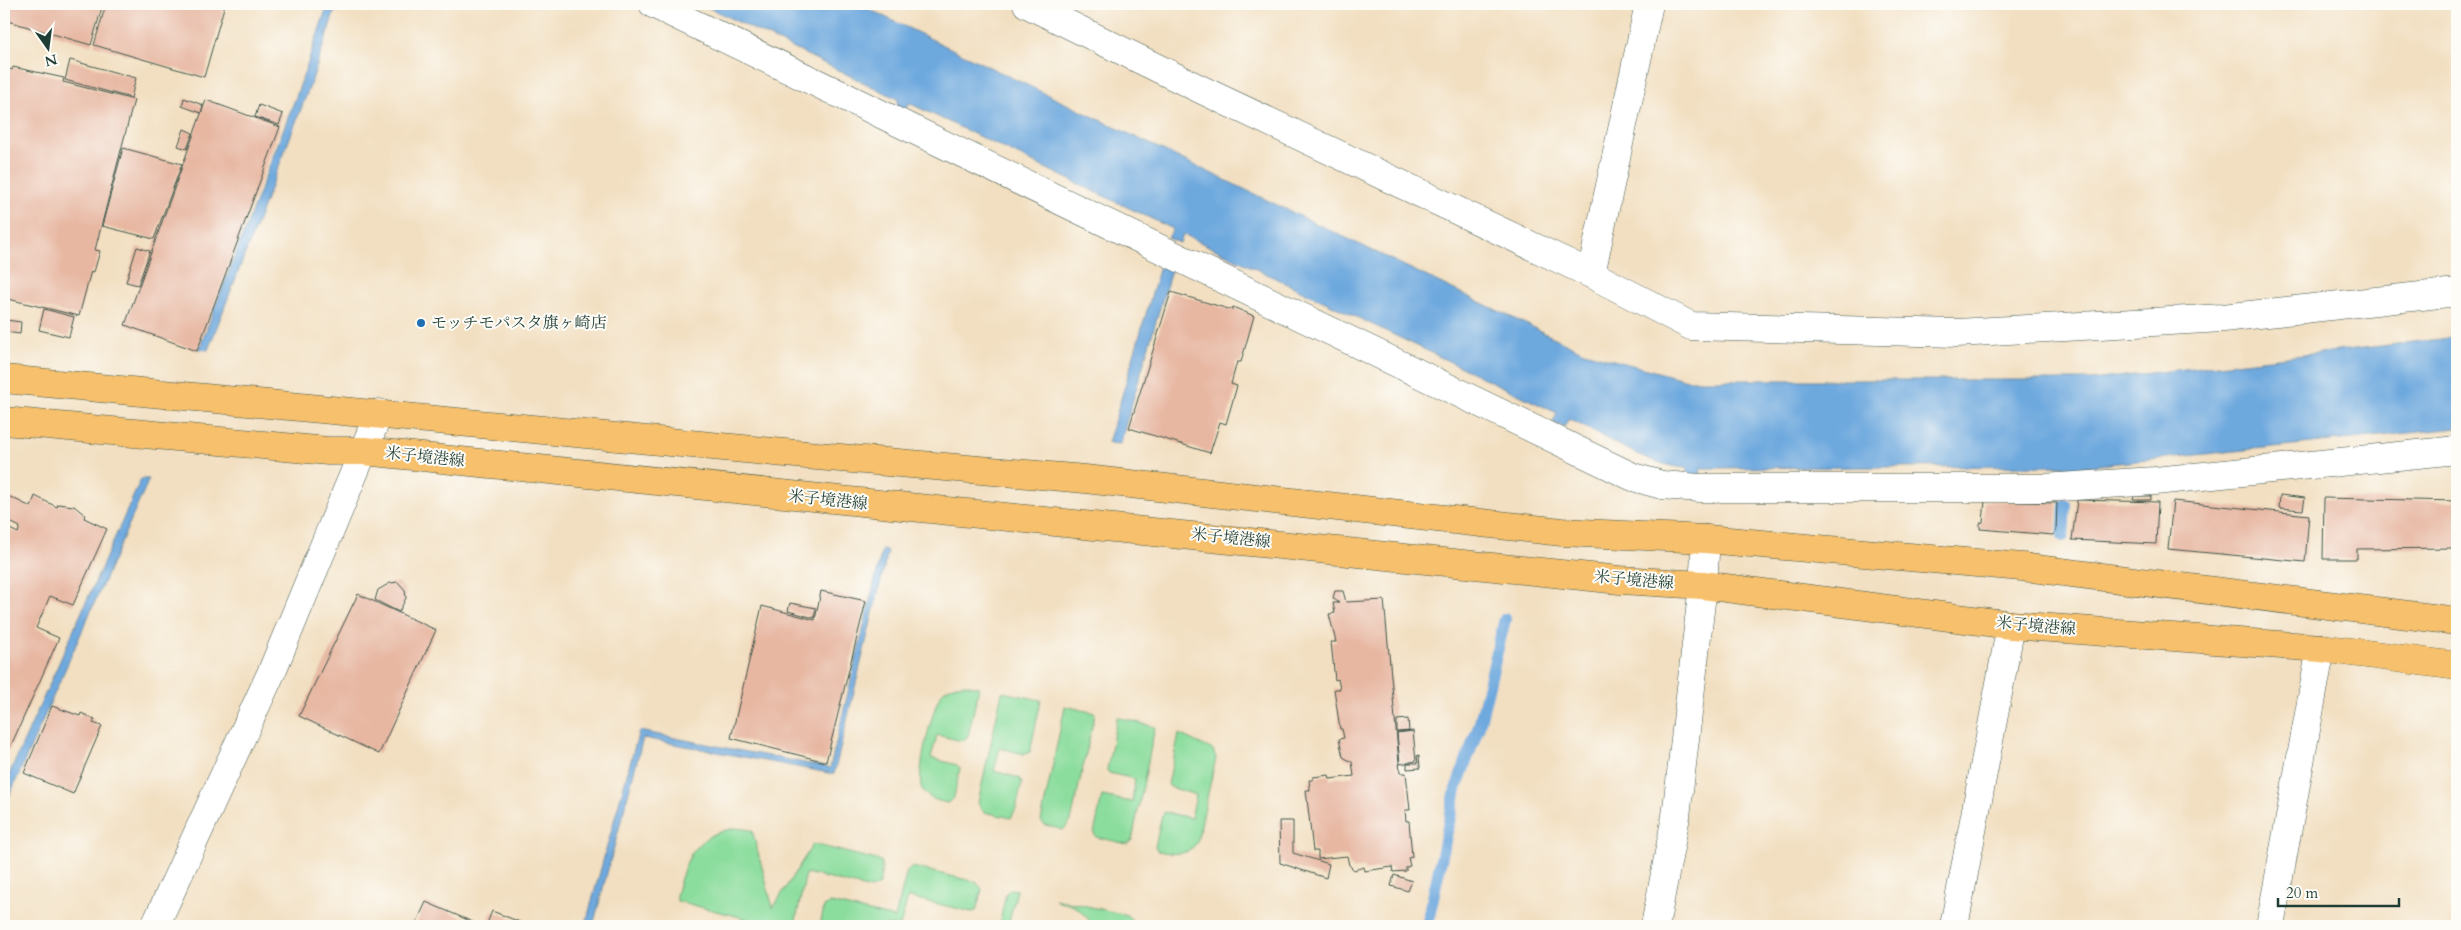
<svg xmlns="http://www.w3.org/2000/svg" width="2461" height="930" font-family="Cardo,'Noto Serif JP',serif">
<rect width="100%" height="100%" fill="#fdfcf7"/>
<filter id="ink" filterUnits="userSpaceOnUse"><feTurbulence type="fractalNoise" baseFrequency=".02" numOctaves="2"/><feDisplacementMap in="SourceGraphic" scale="10" xChannelSelector="R" yChannelSelector="G"/><feConvolveMatrix kernelMatrix="1 2 1 2 8 2 1 2 1" color-interpolation-filters="sRGB"/></filter>
<filter id="wash" filterUnits="userSpaceOnUse"><feTurbulence type="fractalNoise" baseFrequency=".0096" numOctaves="4" result="noise"/><feDisplacementMap in="SourceGraphic" scale="20" xChannelSelector="R" yChannelSelector="G"/><feGaussianBlur stdDeviation="1.12" result="paint"/><feColorMatrix in="noise" values="0 0 0 0 0 0 0 0 0 0 0 0 0 0 0 0 0 1.4 0 .05"/><feComposite in="paint" operator="in"/></filter>
<g filter="url(#wash)">
<rect width="100%" height="100%" fill="#f2dfc1"/>
<!-- green -->
<g fill="#8bdd9d" stroke="#558d68">
<path d="M965,684L979,687L968,736L962,741L937,735L931,758L957,765L960,768L954,797L948,803C937,801 928,799 922,789C915,777 933,706 941,694C947,686 956,685 965,684Z"/>
<polygon points="1002,692 1041,700 1030,752 1025,754 1000,748 994,771 1019,778 1022,783 1016,809 1011,818 984,812 978,803"/>
<polygon points="1065,706 1095,713 1071,821 1063,830 1045,825 1041,821"/>
<polygon points="1117,717 1155,727 1132,840 1127,844 1096,837 1094,834 1102,796 1132,802 1135,779 1109,773 1107,770"/>
<path d="M1179,734L1213,750L1216,758L1197,842C1188,857 1174,854 1158,851L1155,847L1162,815L1165,812L1191,818L1196,795L1170,787L1168,784Z"/>
<path d="M736,828L752,830L773,908L813,844L881,861L882,869L879,885L871,889L806,873L796,920L790,926H775L677,901L676,895C687,857 693,835 736,828Z"/>
<polygon points="912,867 976,882 982,889 976,911 972,912 908,897 900,926 820,926 824,907 831,903 895,918 907,871"/>
<polygon points="1011,889 1017,890 1008,926 999,926 1006,893"/>
<path d="M1055,899L1127,915L1131,919L1134,926H1094C1087,918 1080,908 1069,904C1063,902 1059,904 1055,899Z"/>
</g>
<!-- water -->
<g fill="#6ea9de" stroke="#467389">
<polygon points="328,4 337,4 311,83 208,350 199,349 297,94"/>
<path d="M701,4H858L1584,352L1687,380H2091L2457,337V428L2080,467V475L2070,476L2069,466L1701,468L1700,477H1687V468C1651,467 1602,435 1569,419L1564,427L1553,423L1557,413L1183,234L1180,243L1168,238L1173,229L909,103L905,111L897,108L898,99Z"/>
<polygon points="1161,263 1172,267 1120,444 1108,443"/>
<polygon points="141,479 149,479 4,808 4,786"/>
<polygon points="882,550 888,551 834,774 643,738 593,926 585,926 639,731 830,768"/>
</g>
<g fill="none" stroke-linecap="round" stroke-linejoin="round">
<!-- stream -->
<g stroke="#6ea9de" stroke-width="12">
<polyline points="2063,536 2065,505"/>
<polyline points="1427,926 1456,789 1479,726 1505,619"/>
</g>
</g>
<g id="blocks">
<!-- building -->
<g fill="#e7b7a2">
<polygon points="4,4 103,4 91,45 4,20"/>
<polygon points="106,4 225,4 204,77 94,45"/>
<polygon points="70,60 136,78 131,98 65,80"/>
<polygon points="4,67 12,70 13,67 64,78 63,82 134,100 95,250 100,251 94,272 91,271 79,316 4,298 4,100 8,82 4,81"/>
<polygon points="184,98 203,105 201,113 182,106"/>
<polygon points="206,100 280,127 197,351 125,325"/>
<polygon points="259,105 283,114 279,125 255,117"/>
<polygon points="184,129 193,133 187,149 178,146"/>
<polygon points="123,148 182,164 154,239 102,226"/>
<polygon points="137,247 150,251 138,285 126,282"/>
<polygon points="1171,292 1232,310 1233,307 1254,316 1241,362 1237,362 1231,384 1237,386 1226,424 1220,422 1210,453 1129,428"/>
<polygon points="44,309 74,317 69,337 39,330"/>
<polygon points="6,320 21,322 20,334 5,332"/>
<polygon points="4,494 31,507 35,496 57,507 58,504 74,506 85,515 84,518 107,529 73,605 50,596 36,628 59,638 9,750 4,748 4,526 18,533 20,527 4,519"/>
<polygon points="2280,495 2305,498 2303,510 2279,508"/>
<polygon points="2134,496 2151,496 2151,500 2133,500"/>
<polygon points="2324,498 2457,501 2457,548 2357,549 2357,559 2323,559"/>
<polygon points="2077,500 2158,502 2156,544 2072,540"/>
<polygon points="1985,501 2057,503 2056,531 2053,535 1980,529 1980,523 1983,522"/>
<polygon points="2173,501 2309,515 2305,562 2168,549"/>
<polygon points="398,582 405,590 406,598 399,612 375,600 378,590 390,583"/>
<polygon points="821,591 866,601 826,762 731,738 762,606 815,620"/>
<polygon points="1335,591 1343,591 1346,602 1384,600 1400,773 1406,773 1410,810 1405,810 1406,821 1409,821 1412,857 1408,858 1410,866 1406,867 1406,871 1393,872 1392,867 1365,871 1364,867 1354,870 1349,865 1347,856 1318,859 1318,851 1313,851 1306,790 1310,790 1309,780 1313,780 1313,777 1329,775 1330,779 1354,776 1352,762 1343,757 1339,739 1344,738 1342,729 1340,729 1334,689 1340,689 1338,679 1335,680 1331,642 1336,642 1329,614 1335,613 1333,603 1339,603 1333,598"/>
<polygon points="358,594 436,630 379,754 299,716"/>
<polygon points="790,603 816,608 814,618 788,611"/>
<polygon points="52,706 80,716 81,713 95,719 93,723 102,726 73,794 24,773"/>
<polygon points="1408,719 1409,731 1397,732 1397,720"/>
<polygon points="1413,731 1416,761 1400,764 1397,733"/>
<polygon points="1419,755 1420,768 1407,769 1407,763 1418,763 1417,756"/>
<polygon points="1279,821 1293,821 1293,853 1329,864 1326,878 1280,863"/>
<polygon points="1394,875 1412,881 1408,891 1391,886"/>
<polygon points="426,902 482,926 415,926"/>
<polygon points="492,911 530,926 486,926"/>
</g>
</g>
</g>
<g filter="url(#ink)">
<use href="#blocks" fill-opacity="0" stroke="#3f5549" stroke-width="1"/>
<g fill="none" stroke-linecap="round" stroke-linejoin="round">
<!-- minor casing -->
<g stroke="#3f5549" stroke-width="29">
<g id="minor">
<polyline points="653,4 1633,477 1662,485 1700,488 2043,488 2155,481 2457,450"/>
<polyline points="1027,4 1200,89 1591,274 1691,326 1957,333 2223,318 2457,292"/>
<polyline points="1591,274 1649,4"/>
<polyline points="155,926 272,671 379,413"/>
<polyline points="1655,926 1676,816 1703,585 1706,539"/>
<polyline points="1954,926 2011,625"/>
<polyline points="2270,926 2321,648"/>
</g>
</g>
<!-- primary casing -->
<g stroke="#3f5549" stroke-width="29">
<g id="primary">
<polyline points="4,379 817,456 1085,479 1562,532 1706,539 2022,567 2457,621"/>
<polyline points="4,421 328,451 364,451 1620,580 1703,585 2011,625 2321,648 2457,666"/>
</g>
</g>
<!-- minor -->
<use href="#minor" stroke="#fff" stroke-width="28"/>
<!-- primary -->
<use href="#primary" stroke="#f7c06c" stroke-width="28"/>
</g>
</g>
<!-- markers -->
<circle fill="#1f6fb2" stroke="#fdfcf7" stroke-width="2" cx="421" cy="323" r="5"/>
<g text-anchor="middle" dominant-baseline="central" stroke-width="4" stroke-linejoin="round" paint-order="stroke">
<!-- poi labels -->
<g font-size="16" fill="#1f3d34" stroke="#fdfcf7" text-anchor="start">
<text x="431" y="323">モッチモパスタ旗ヶ崎店</text>
</g>
<!-- street labels -->
<g font-size="16" fill="#1f3d34" stroke="#fdfcf7">
<text transform="translate(425 457) rotate(6)">米子境港線</text>
<text transform="translate(828 500) rotate(6)">米子境港線</text>
<text transform="translate(1231 538) rotate(6)">米子境港線</text>
<text transform="translate(1634 580) rotate(5)">米子境港線</text>
<text transform="translate(2036 626) rotate(5)">米子境港線</text>
</g>
</g>
<!-- margin -->
<rect width="2461" height="930" fill="none" stroke="#fdfcf7" stroke-width="20"/>
<!-- north arrow -->
<g transform="translate(48 48) rotate(166)" stroke="#fdfcf7" stroke-width="4" paint-order="stroke">
<path d="M0-4L9 19L0 12L-9 19Z" fill="#1f3d34"/>
<text y="-8" font-size="14" font-weight="bold" text-anchor="middle" fill="#1f3d34">N</text>
</g>
<!-- scale -->
<path d="M2278 898v8h121v-8" fill="none" stroke="#1f3d34" stroke-width="2.5"/>
<text x="2286" y="898" font-size="15" fill="#1f3d34" stroke="#fdfcf7" stroke-width="4" paint-order="stroke">20 m</text>
</svg>
